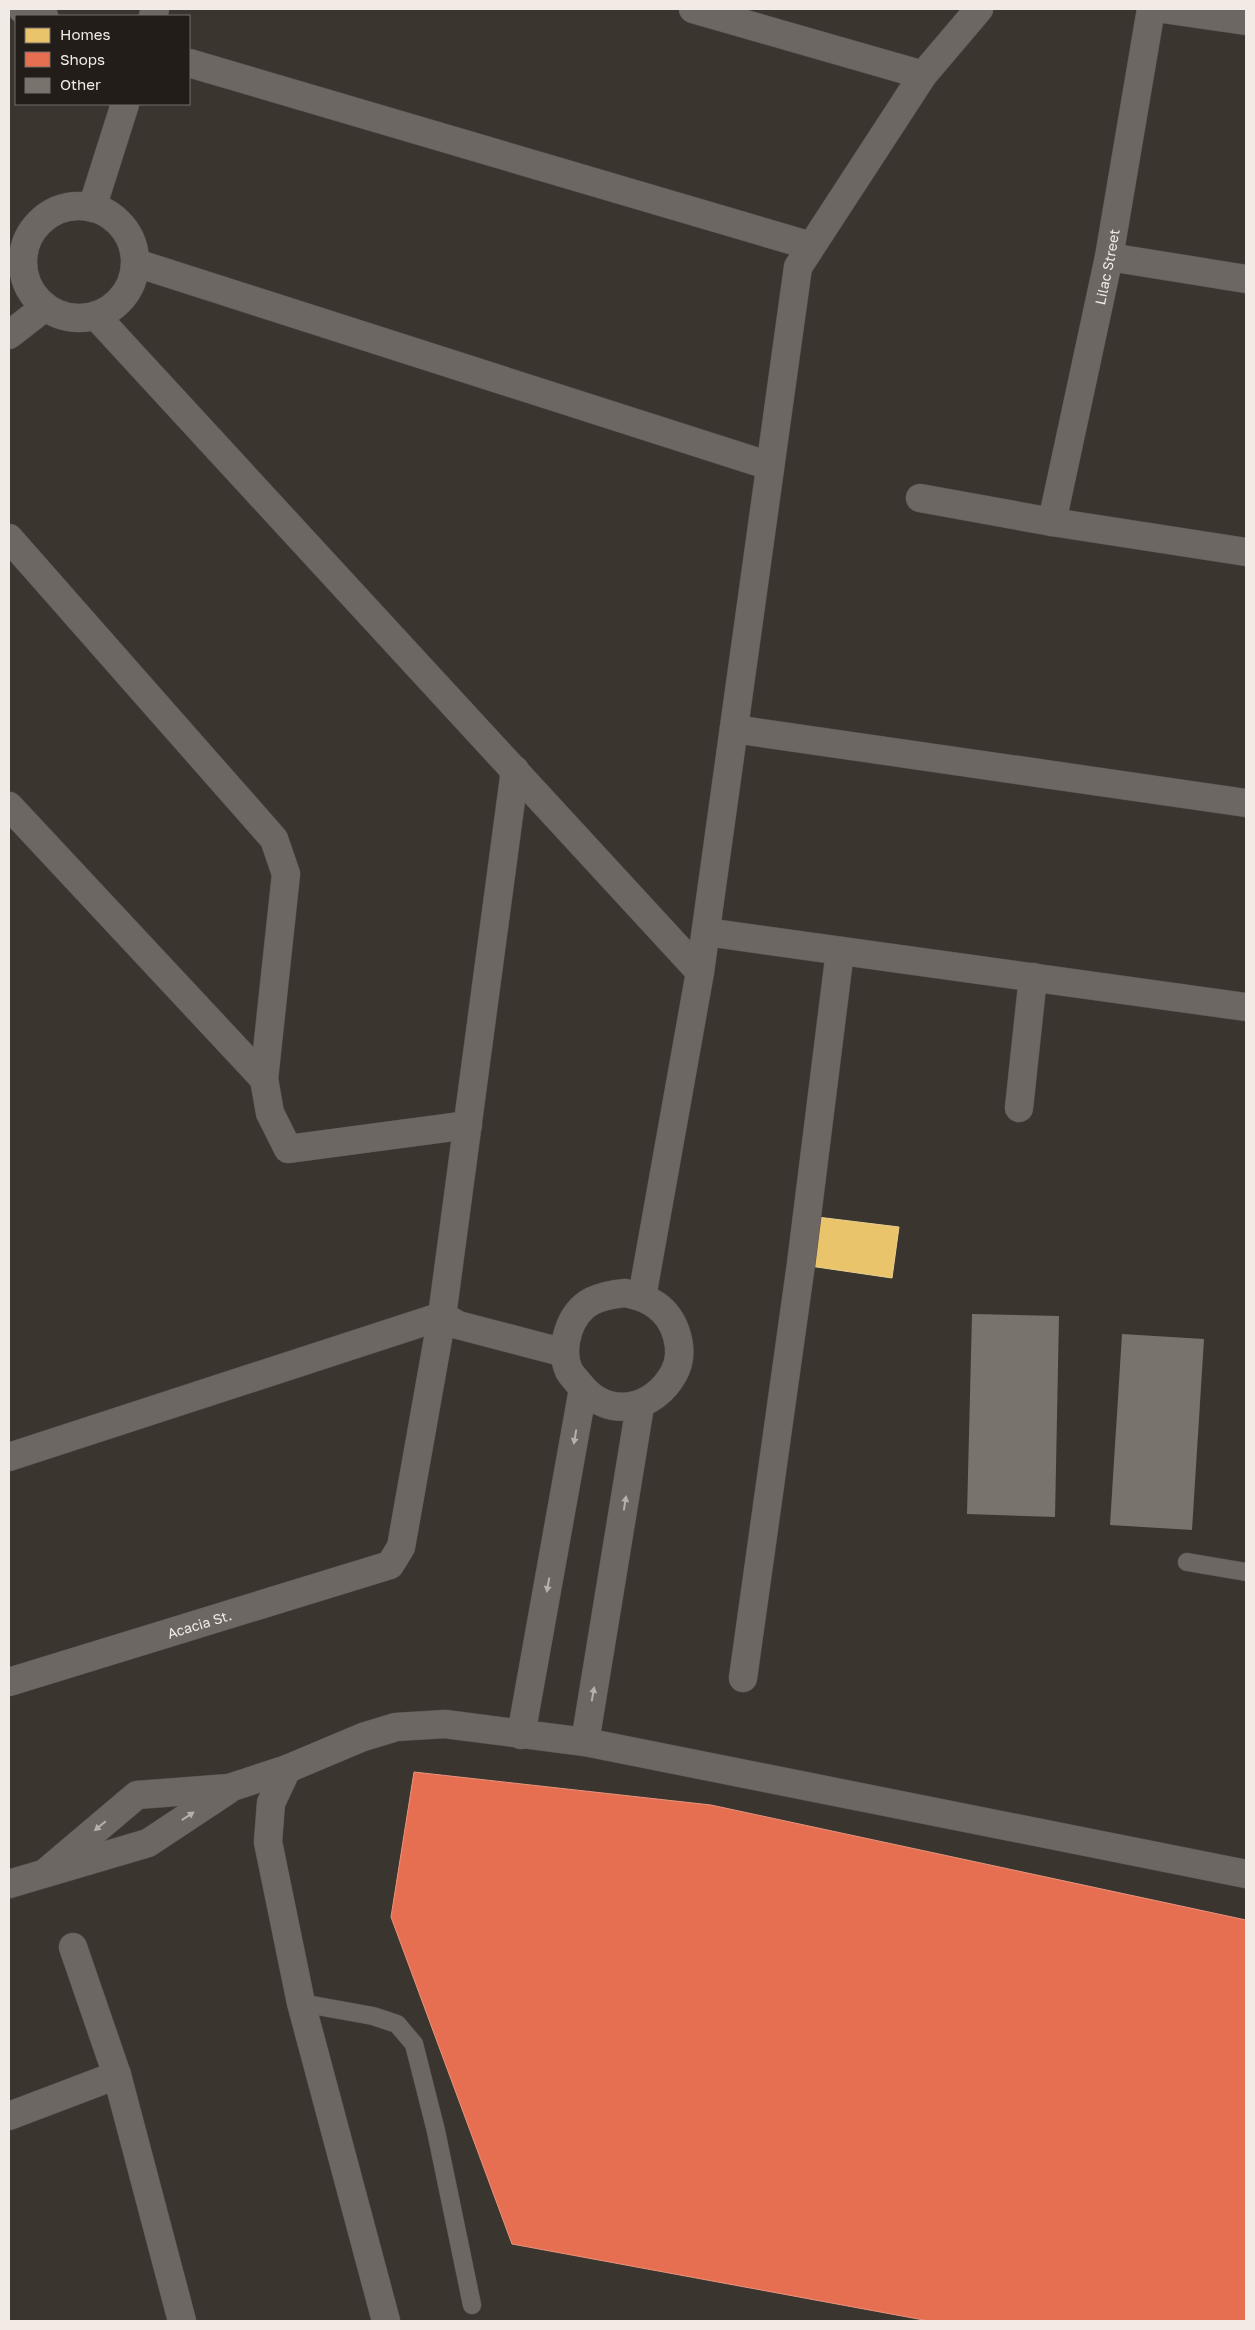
<svg xmlns="http://www.w3.org/2000/svg" width="1255" height="2330" font-family="'Golos Text',sans-serif">
<rect width="100%" height="100%" fill="#3a352f"/>
<!-- homes -->
<polygon fill="#e9c46a" stroke="#ecd08f" points="809,1216 899,1227 892,1278 803,1265"/>
<!-- shops -->
<polygon fill="#e76f51" stroke="#ea947d" points="414,1772 711,1805 1246,1920 1246,2321 929,2321 512,2244 391,1917"/>
<!-- building -->
<g fill="#78736d">
<polygon points="972,1314 1059,1316 1055,1517 967,1514"/>
<polygon points="1122,1334 1204,1339 1192,1530 1110,1525"/>
</g>
<g fill="none" stroke-linecap="round" stroke-linejoin="round">
<!-- service casing -->
<g stroke="#58524d" stroke-width="19">
<g id="service">
<polyline points="1187,1562 1246,1572"/>
<polyline points="301,2003 373,2016 397,2024 414,2044 436,2131 472,2305"/>
</g>
</g>
<!-- minor casing -->
<g stroke="#58524d" stroke-width="29">
<g id="minor">
<polyline points="22,9 44,16"/>
<polyline points="693,9 923,75"/>
<polyline points="1163,9 1246,21"/>
<polyline points="153,16 155,9"/>
<polyline points="189,63 811,246"/>
<circle cx="79" cy="262" r="56"/>
<polyline points="92,208 125,104"/>
<polyline points="1109,257 1246,279"/>
<polyline points="136,263 770,466"/>
<polyline points="96,316 700,972"/>
<polyline points="9,335 45,307"/>
<polyline points="920,498 1052,522 1246,552"/>
<path id="s1" d="M1052,522L1109,257L1151,9"/>
<polyline points="9,538 274,839 286,874 264,1079 270,1113 288,1149 468,1125"/>
<polyline points="734,729 1246,803"/>
<polyline points="9,806 264,1079"/>
<polyline points="706,932 1246,1007"/>
<polyline points="1019,1108 1033,977"/>
<path d="M625,1293C636,1295 646,1298 656,1305C676,1319 686,1351 674,1373C654,1410 609,1420 581,1386C577,1381 572,1376 569,1371C559,1348 569,1313 592,1301C603,1296 613,1294 625,1293Z"/>
<polyline points="642,1297 700,972 798,267 923,75 979,9"/>
<polyline points="9,1457 442,1316 458,1325 565,1353"/>
<polyline points="743,1678 801,1264 840,951"/>
<path id="s2" d="M9,1682L390,1565L401,1547L442,1316L515,770"/>
<polyline points="521,1735 583,1389"/>
<polyline points="585,1742 640,1406"/>
<polyline points="46,1872 137,1795 229,1788 287,1769"/>
<polyline points="9,1884 148,1843 228,1790"/>
<polyline points="117,2075 182,2321"/>
<polyline points="9,2116 117,2075 73,1947"/>
<polyline points="386,2321 301,2003 268,1842 271,1803 287,1769 363,1737 396,1727 445,1724 585,1742 1246,1874"/>
</g>
</g>
<!-- service -->
<use href="#service" stroke="#6c6763" stroke-width="18"/>
<!-- minor -->
<use href="#minor" stroke="#6c6763" stroke-width="28"/>
</g>
<!-- one-way arrows -->
<defs><path id="oneway-solid" d="M-6-.8H1V-3.2L6.5 0L1 3.2V.8H-6Z" transform="scale(1.25)"/></defs>
<g fill="#b6b0aa">
<use href="#oneway-solid" transform="translate(575 1437) rotate(100)"/>
<use href="#oneway-solid" transform="translate(625 1503) rotate(-81)"/>
<use href="#oneway-solid" transform="translate(548 1585) rotate(100)"/>
<use href="#oneway-solid" transform="translate(593 1694) rotate(-80)"/>
<use href="#oneway-solid" transform="translate(188 1816) rotate(-34)"/>
<use href="#oneway-solid" transform="translate(100 1826) rotate(140)"/>
</g>
<g text-anchor="middle" dominant-baseline="central" stroke-width="5" stroke-linejoin="round" paint-order="stroke">
<!-- street labels -->
<g font-size="14" fill="#f2ebe5" stroke="#221d19">
<text stroke="none"><textPath href="#s1" startOffset="261">Lilac Street</textPath></text>
<text stroke="none"><textPath href="#s2" startOffset="199">Acacia St.</textPath></text>
</g>
</g>
<!-- border -->
<rect width="1255" height="2330" fill="none" stroke="#f2ebe5" stroke-width="20"/>
<!-- legend -->
<rect x="15" y="15" width="175" height="90" fill="#221d19" stroke="#756f6b"/>
<rect x="25" y="28" width="25" height="15" fill="#e9c46a" stroke="#756f6b"/>
<text x="60" y="40" font-size="15" fill="#f2ebe5">Homes</text>
<rect x="25" y="52" width="25" height="15" fill="#e76f51" stroke="#756f6b"/>
<text x="60" y="65" font-size="15" fill="#f2ebe5">Shops</text>
<rect x="25" y="78" width="25" height="15" fill="#78736d" stroke="#756f6b"/>
<text x="60" y="90" font-size="15" fill="#f2ebe5">Other</text>
</svg>
